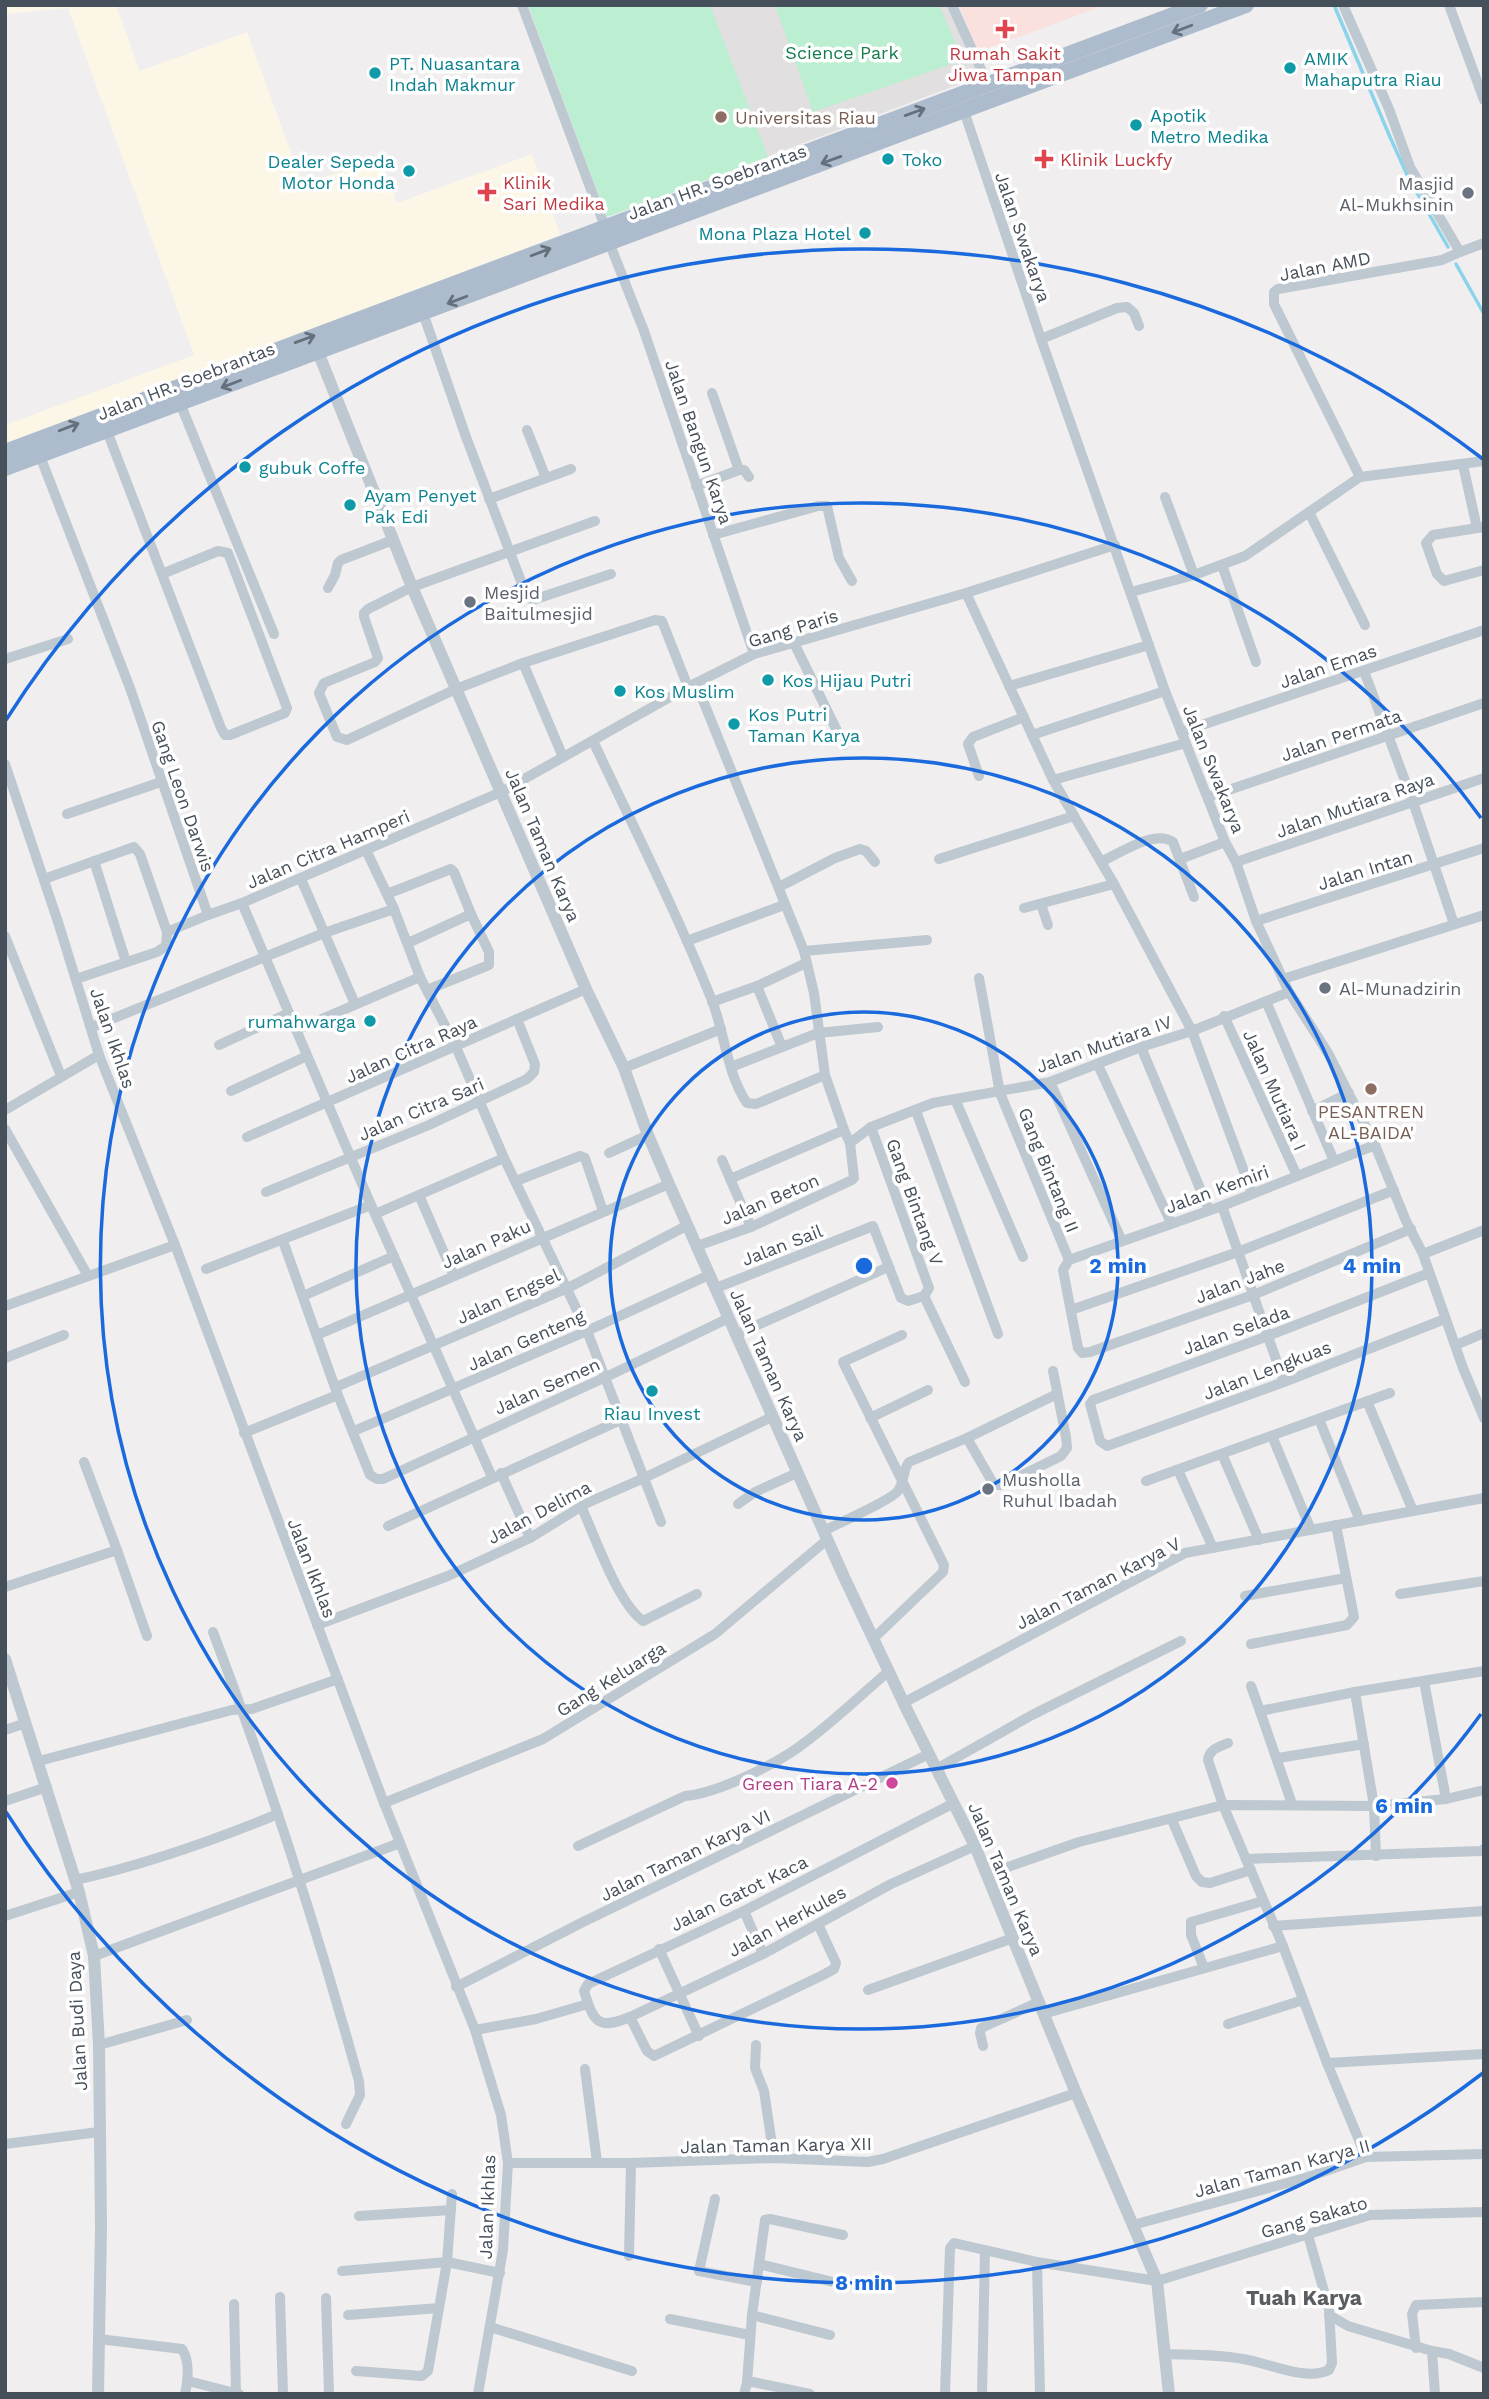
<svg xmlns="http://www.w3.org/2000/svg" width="1489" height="2399" font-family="'Work Sans',sans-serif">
<rect width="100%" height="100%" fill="#f0eeee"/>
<!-- commercial -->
<polygon fill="#fcf6e6" points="5,5 116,5 140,71 247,32 303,185 380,158 397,203 532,154 560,235 5,445 5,425 194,355 68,8 5,14"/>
<!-- education -->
<polygon fill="#e1dfe0" points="528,5 948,5 978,77 607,217"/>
<!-- medical -->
<polygon fill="#fae1de" points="959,5 1105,5 978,52"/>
<!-- green -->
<g fill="#bceed1">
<polygon points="528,5 710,5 768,157 607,217"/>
<polygon points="775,5 939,5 963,60 813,112"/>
</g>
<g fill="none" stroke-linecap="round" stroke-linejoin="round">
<!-- stream -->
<g stroke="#89d4eb" stroke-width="3.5">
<polyline points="1334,5 1390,137 1409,179 1448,247"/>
<polyline points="1456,264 1484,314"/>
</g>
<!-- minor -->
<g stroke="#bec8d0" stroke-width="10">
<polyline points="522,5 605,227"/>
<polyline points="952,5 988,85"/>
<polyline points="1343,5 1389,109 1410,167 1460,252 1484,243"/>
<polyline points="1449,5 1484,100"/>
<polyline points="964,111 1041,339 1165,691 1225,842 1236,862 1256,921 1289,992 1328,1053 1375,1145 1406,1221 1423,1254 1463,1368 1484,1418"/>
<polyline points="609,242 644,331 754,654"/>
<polyline points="423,313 466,437 527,597 533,600 611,574"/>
<polyline points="1041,339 1117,308 1127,307 1134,313 1139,326"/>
<polyline points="712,393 739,470"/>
<polyline points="180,403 274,634"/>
<polyline points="527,430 546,478"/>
<polyline points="107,431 221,728 225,735 230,735 285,713 287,708 228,553 218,551 162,574"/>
<polyline points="40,456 130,688 208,915"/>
<polyline points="1463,465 1477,528"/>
<polyline points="1360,477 1274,304 1274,292 1278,289 1442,260 1460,252"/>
<polyline points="696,486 739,470 744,470 749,477"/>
<polyline points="1165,497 1194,575"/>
<polyline points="489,499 571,469"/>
<polyline points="1309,512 1365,625"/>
<polyline points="595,521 412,587 368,609 364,613 364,617 378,658 375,662 324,683 319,693 337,737 347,740 456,689 523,663 655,620 662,621 688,687"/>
<polyline points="1484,527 1433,535 1426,543 1437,574 1444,581 1484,570"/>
<polyline points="713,535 818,506 827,506 839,558 852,581"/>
<polyline points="1222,565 1256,662"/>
<polyline points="328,588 335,575 338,563 341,560 393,540"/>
<polyline points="1131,592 1194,575 1245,556 1360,477 1484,461"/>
<polyline points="966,593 1053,780 1114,884 1192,1031 1252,1193"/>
<polyline points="794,643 844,745"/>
<polyline points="5,659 68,639"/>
<polyline points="523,663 563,757"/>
<polyline points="1364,671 1413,802 1454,924"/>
<polyline points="1009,686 1149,645"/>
<polyline points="1181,732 1484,630"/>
<polyline points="1032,735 1165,691"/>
<path d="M593,741C633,826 676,911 711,998C725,1032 726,1072 747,1103L756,1104L825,1075L814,993L804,951L696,683"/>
<polyline points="5,764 59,925 99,1055 175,1245 384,1803 475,2030 501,2115 508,2163 503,2250 478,2394"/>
<polyline points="979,776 968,744 973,737 1024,717"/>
<polyline points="1053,780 1186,743"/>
<polyline points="1208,797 1484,703"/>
<polyline points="67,814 161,782"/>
<polyline points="366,850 394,909 420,977 456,1047 504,1158 587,1331 661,1522"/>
<polyline points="939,859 1074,816"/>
<polyline points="1180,859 1225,842"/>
<polyline points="94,861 126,962"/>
<path d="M1101,862C1120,853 1155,829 1173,842L1194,897"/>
<polyline points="1236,862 1484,778"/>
<polyline points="44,879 134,847 140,854 167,932 166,946 157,952 76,979"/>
<polyline points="301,879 355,1004"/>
<polyline points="779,887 835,858 860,849 866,851 875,862"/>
<polyline points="387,894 451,869 454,872 471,914"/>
<polyline points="242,903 371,1205 492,1477"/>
<polyline points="1041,904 1048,925"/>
<polyline points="1024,908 1114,884"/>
<polyline points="1256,921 1484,848"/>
<polyline points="167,932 208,915 242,903 501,792 688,687 754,654 966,593 1115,545"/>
<polyline points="5,936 61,1076"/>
<polyline points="687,941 784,905"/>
<polyline points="408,943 471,914 489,952 489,965 427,990"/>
<polyline points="804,951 927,940"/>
<polyline points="979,978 1000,1093 1069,1260"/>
<polyline points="1283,979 1484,915"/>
<polyline points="757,986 782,1047"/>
<polyline points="1266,1001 1334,1161"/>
<polyline points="712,1002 757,986 806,963"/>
<polyline points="1224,1016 1297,1176"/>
<polyline points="92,1027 324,933 394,909"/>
<polyline points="296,1030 420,977"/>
<polyline points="219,1045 289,1013"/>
<polyline points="1141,1047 1209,1210"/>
<polyline points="1098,1065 1171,1223"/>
<polyline points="731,1067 818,1033 878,1027"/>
<polyline points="624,1068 721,1029"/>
<polyline points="825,1075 844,1130"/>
<polyline points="1050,1082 1122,1241"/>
<polyline points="231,1091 307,1056"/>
<polyline points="955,1099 1023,1257"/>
<polyline points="5,1110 99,1055"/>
<polyline points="916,1111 998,1334"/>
<polyline points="1312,1111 1349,1093"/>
<polyline points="5,1129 88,1276"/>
<polyline points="247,1137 586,989"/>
<polyline points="850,1143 871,1127 933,1103 1050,1082 1141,1047 1192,1031 1289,992"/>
<polyline points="609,1153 648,1135"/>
<polyline points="722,1160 751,1227"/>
<polyline points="516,1181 580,1156 585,1158 603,1211"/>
<polyline points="266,1192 429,1125 527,1079 534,1072 535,1064 517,1019"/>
<polyline points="419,1195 454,1276"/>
<polyline points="1222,1206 1284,1382"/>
<polyline points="375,1214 504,1158"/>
<polyline points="697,1246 751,1227 852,1180 854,1178 850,1143 844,1130 730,1179"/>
<polyline points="1423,1254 1484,1230"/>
<polyline points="1069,1260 1063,1270 1078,1348 1082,1353 1090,1352 1253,1295 1411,1229"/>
<polyline points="1069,1260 1222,1206 1375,1145"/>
<polyline points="206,1269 371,1205"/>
<polyline points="1429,1273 1268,1336 1093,1400 1090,1404 1100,1441 1107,1446 1284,1382 1445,1319"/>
<polyline points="716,1288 873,1226 901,1298 908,1301 924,1296 929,1288 871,1127"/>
<polyline points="303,1296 394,1256"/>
<polyline points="924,1296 965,1382"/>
<polyline points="5,1306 175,1245"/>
<polyline points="1071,1310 1238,1252 1394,1190"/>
<polyline points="737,1334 886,1268 890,1269"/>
<polyline points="317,1335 669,1184"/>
<polyline points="1456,1345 1484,1333"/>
<polyline points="5,1358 64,1335"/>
<polyline points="336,1387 568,1288 688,1225"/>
<polyline points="337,1393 370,1475 377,1479 383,1479 606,1377 729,1318"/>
<polyline points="1367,1401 1413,1511"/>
<polyline points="870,1418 928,1390"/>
<polyline points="1319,1419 1360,1521"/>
<polyline points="354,1431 587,1331 709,1275"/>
<polyline points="244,1433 335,1396 337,1393 283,1241"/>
<polyline points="1272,1436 1311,1530"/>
<polyline points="967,1438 994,1485 1002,1485 1061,1456 1067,1448 1066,1437 1053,1371"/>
<polyline points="1222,1454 1259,1540"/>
<polyline points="84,1462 117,1550"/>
<polyline points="1178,1470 1213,1548"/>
<polyline points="501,1473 530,1538"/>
<polyline points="1146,1481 1390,1393"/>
<polyline points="738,1504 755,1492 797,1473"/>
<path d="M581,1506C595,1536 617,1602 643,1621L697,1594"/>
<polyline points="388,1526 623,1419"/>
<path d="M824,1531C840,1522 886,1503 897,1492C905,1483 902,1471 909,1462L967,1438L1057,1394"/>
<polyline points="5,1587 117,1550 147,1636"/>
<polyline points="1400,1594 1484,1581"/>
<polyline points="1245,1596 1346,1578"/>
<polyline points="317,1625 448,1576 530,1538 587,1503 644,1478 772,1417"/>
<path d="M213,1632C269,1779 317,1929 359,2081L360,2095L346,2124"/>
<polyline points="874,1638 943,1572 944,1565 843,1362 902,1335"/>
<polyline points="1251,1644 1347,1625 1354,1617 1336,1525"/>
<polyline points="1424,1681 1446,1799"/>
<polyline points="1251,1686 1260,1711"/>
<polyline points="1355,1692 1374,1806 1376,1856"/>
<polyline points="905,1702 1185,1553 1484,1498"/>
<polyline points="5,1730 26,1723"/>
<path d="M1228,1743C1219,1747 1209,1749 1208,1760L1223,1805L1283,1946L1327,2063L1366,2157"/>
<polyline points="1278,1758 1364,1744"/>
<polyline points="39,1761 232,1710 252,1709 338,1679"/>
<polyline points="938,1768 1032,1715 1181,1641"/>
<polyline points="5,1801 47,1787"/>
<polyline points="384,1803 543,1739 715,1634 828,1539"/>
<path d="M954,1803L744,1911L588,1984L584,1991C594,2023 598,2030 630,2017L763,1954L891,1884L975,1846"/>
<polyline points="1292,1804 1260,1711 1355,1692 1484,1671"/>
<polyline points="1172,1820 1196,1876 1202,1882 1210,1883 1251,1870"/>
<path d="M578,1846L685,1796C719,1793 779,1763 807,1741C835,1720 862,1694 889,1671"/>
<polyline points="1246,1859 1481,1851 1484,1849"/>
<polyline points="988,1874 1079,1842 1223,1805 1374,1806 1446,1799 1484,1790"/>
<path d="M75,1880C145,1865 212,1841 278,1814"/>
<polyline points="744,1911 763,1954"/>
<polyline points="5,1916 79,1892"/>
<polyline points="1273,1926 1484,1911"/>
<polyline points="659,1949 699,2036"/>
<polyline points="94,1956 400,1843"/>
<polyline points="1204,1968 1191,1935 1191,1922 1263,1901"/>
<polyline points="456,1987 583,1922 929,1754"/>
<polyline points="868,1990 1013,1938"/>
<polyline points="1043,2014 1283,1946"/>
<polyline points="630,2017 647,2051 654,2056 823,1975 834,1969 836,1963 818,1924"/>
<polyline points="1228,2024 1303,2000"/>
<polyline points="475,2030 536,2019 588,2004"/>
<polyline points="99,2045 187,2020"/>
<polyline points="756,2045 755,2068 764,2091 774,2158"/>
<polyline points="983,2046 980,2033 981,2028 1039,2002"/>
<polyline points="1327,2063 1484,2054"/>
<polyline points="585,2069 597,2162"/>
<polyline points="5,2144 99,2132"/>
<polyline points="508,2163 631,2163 774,2158 868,2162 883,2159 1076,2093"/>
<polyline points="715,2199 699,2271 757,2282"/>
<polyline points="359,2216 451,2210"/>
<polyline points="1133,2225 1305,2178 1366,2157 1484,2154"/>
<polyline points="629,2256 631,2163"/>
<polyline points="1037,2262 1040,2394"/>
<polyline points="759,2264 833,2282"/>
<polyline points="342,2271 447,2262 500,2273"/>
<polyline points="280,2297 283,2394"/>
<polyline points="326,2298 329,2394"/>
<polyline points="234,2304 236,2393"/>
<polyline points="348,2315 439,2308"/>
<polyline points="752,2315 830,2335"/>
<polyline points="1329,2315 1348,2326 1432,2351 1435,2394"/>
<polyline points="670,2319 750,2335"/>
<polyline points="490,2327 632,2371"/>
<path d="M99,2339L182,2349C190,2361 188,2380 185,2394"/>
<polyline points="1416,2348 1412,2314 1416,2305 1484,2302"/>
<polyline points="1432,2351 1449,2354 1484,2368"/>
<path d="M1164,2354C1191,2355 1221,2354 1248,2360C1270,2364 1307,2381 1329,2370L1332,2363L1329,2309L1308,2235"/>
<polyline points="356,2371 422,2376 428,2371 447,2262 452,2194"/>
<polyline points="188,2381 239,2394"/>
<polyline points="747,2383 752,2315 765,2220 770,2219 843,2235"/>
<polyline points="744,2394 747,2383 753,2382 810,2394"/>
<polyline points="945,2394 950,2248 954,2243 1037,2262 1157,2281 1370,2215 1484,2212"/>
<polyline points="982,2394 985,2250"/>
</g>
<!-- tertiary -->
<g stroke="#bec8d0" stroke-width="12">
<polyline points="318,352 412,587 586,989 624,1068 648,1135 669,1184 844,1577 907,1710 975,1846 1076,2093 1157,2281 1169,2394"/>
<polyline points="5,1659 79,1892 94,1956 99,2045 101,2227 98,2394"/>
</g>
<!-- primary -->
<g stroke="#adbccd" stroke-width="16">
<polyline points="5,452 1200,5"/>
<polyline points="5,468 1246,5"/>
</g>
</g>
<!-- one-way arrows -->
<defs><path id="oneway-shaft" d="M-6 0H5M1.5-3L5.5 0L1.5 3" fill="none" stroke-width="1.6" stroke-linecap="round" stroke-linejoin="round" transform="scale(1.75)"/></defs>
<g stroke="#65707d">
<use href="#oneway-shaft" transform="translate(1182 29) rotate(159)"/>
<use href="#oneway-shaft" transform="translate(915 112) rotate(-20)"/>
<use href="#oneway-shaft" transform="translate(831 160) rotate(160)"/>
<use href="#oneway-shaft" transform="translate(541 252) rotate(-21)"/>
<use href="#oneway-shaft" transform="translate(457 300) rotate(159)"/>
<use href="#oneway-shaft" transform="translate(305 339) rotate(-20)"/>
<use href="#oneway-shaft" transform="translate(231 384) rotate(159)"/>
<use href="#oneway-shaft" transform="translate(69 427) rotate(-21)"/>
</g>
<!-- distance rings -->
<g fill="none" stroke="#1a6ade" stroke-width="3.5">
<circle cx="864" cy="1266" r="254"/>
<circle cx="864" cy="1266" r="508"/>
<path d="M1481 1714A763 763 0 1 1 1481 818"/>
<path d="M1483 2073A1017 1017 0 0 1 6 1812M6 720A1017 1017 0 0 1 1483 459"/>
</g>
<!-- markers -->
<g fill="#e0444e" stroke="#fff" stroke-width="2.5">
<path d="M1001.5 18.5h7v7h7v7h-7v7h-7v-7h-7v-7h7z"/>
<path d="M1040.5 148.5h7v7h7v7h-7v7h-7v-7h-7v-7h7z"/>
<path d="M483.5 181.5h7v7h7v7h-7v7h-7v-7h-7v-7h7z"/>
</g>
<g fill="#0f9aa8" stroke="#fff" stroke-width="2.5">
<circle cx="1290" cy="68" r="7"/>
<circle cx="375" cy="73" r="7"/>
<circle cx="1136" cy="125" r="7"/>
<circle cx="888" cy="159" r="7"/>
<circle cx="409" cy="171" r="7"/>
<circle cx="865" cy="233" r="7"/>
<circle cx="245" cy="467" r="7"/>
<circle cx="350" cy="505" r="7"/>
<circle cx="768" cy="680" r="7"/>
<circle cx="620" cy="691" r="7"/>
<circle cx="734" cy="724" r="7"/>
<circle cx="370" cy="1021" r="7"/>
<circle cx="652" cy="1391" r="7"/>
</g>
<g fill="#8d6e63" stroke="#fff" stroke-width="2.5">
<circle cx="721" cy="117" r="7"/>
<circle cx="1371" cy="1089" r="7"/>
</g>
<g fill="#6b7280" stroke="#fff" stroke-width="2.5">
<circle cx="1468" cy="193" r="7"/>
<circle cx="470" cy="602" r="7"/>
<circle cx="1325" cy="988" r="7"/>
<circle cx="988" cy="1489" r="7"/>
</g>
<circle fill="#d1479c" stroke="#fff" stroke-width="2.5" cx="892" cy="1783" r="7"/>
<g text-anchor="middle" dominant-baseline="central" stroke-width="7" stroke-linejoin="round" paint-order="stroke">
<!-- park labels -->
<g font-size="18" fill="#177c4c" stroke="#fff">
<text x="842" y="52">Science Park</text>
</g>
<!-- health labels -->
<g font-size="18" fill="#be3a42" stroke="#fff" text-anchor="start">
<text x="1005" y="53" text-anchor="middle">Rumah Sakit<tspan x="1005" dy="21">Jiwa Tampan</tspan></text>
<text x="1060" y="159">Klinik Luckfy</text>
<text x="503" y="182">Klinik<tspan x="503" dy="21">Sari Medika</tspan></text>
</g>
<!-- culture labels -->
<g font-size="18" fill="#0d838f" stroke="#fff" text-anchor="start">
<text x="1304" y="58">AMIK<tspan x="1304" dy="21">Mahaputra Riau</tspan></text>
<text x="389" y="63">PT. Nuasantara<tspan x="389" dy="21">Indah Makmur</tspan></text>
<text x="1150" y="115">Apotik<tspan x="1150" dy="21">Metro Medika</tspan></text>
<text x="902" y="159">Toko</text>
<text x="395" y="161" text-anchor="end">Dealer Sepeda<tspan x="395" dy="21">Motor Honda</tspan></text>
<text x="851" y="233" text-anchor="end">Mona Plaza Hotel</text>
<text x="259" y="467">gubuk Coffe</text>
<text x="364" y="495">Ayam Penyet<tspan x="364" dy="21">Pak Edi</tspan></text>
<text x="782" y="680">Kos Hijau Putri</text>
<text x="634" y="691">Kos Muslim</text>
<text x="748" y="714">Kos Putri<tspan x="748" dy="21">Taman Karya</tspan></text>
<text x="356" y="1021" text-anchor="end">rumahwarga</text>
<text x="652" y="1413" text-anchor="middle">Riau Invest</text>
</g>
<!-- education labels -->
<g font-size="18" fill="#785e54" stroke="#fff" text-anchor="start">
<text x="735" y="117">Universitas Riau</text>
<text x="1371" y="1111" text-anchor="middle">PESANTREN<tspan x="1371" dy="21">AL-BAIDA'</tspan></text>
</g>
<!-- street labels -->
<g font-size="18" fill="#46505b" stroke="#fff">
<text transform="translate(717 182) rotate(-20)">Jalan HR. Soebrantas</text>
<text transform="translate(1023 237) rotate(71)">Jalan Swakarya</text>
<text transform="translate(1325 266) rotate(-11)">Jalan AMD</text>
<text transform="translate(186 381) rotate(-21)">Jalan HR. Soebrantas</text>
<text transform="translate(699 442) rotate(71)">Jalan Bangun Karya</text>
<text transform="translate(793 628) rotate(-17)">Gang Paris</text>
<text transform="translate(1328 666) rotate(-19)">Jalan Emas</text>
<text transform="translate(1341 735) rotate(-19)">Jalan Permata</text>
<text transform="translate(1214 769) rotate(68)">Jalan Swakarya</text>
<text transform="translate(183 796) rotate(71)">Gang Leon Darwis</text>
<text transform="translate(1355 805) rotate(-19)">Jalan Mutiara Raya</text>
<text transform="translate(543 845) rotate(67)">Jalan Taman Karya</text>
<text transform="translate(328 849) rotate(-23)">Jalan Citra Hamperi</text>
<text transform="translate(1365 870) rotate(-17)">Jalan Intan</text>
<text transform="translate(113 1038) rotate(71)">Jalan Ikhlas</text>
<text transform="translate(1104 1044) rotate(-19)">Jalan Mutiara IV</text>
<text transform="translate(411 1049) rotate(-24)">Jalan Citra Raya</text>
<text transform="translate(1275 1090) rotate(66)">Jalan Mutiara I</text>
<text transform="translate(421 1109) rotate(-23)">Jalan Citra Sari</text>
<text transform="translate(1049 1170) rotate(68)">Gang Bintang II</text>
<text transform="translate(1217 1189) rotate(-20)">Jalan Kemiri</text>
<text transform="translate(770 1199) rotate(-23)">Jalan Beton</text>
<text transform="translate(915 1202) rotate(70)">Gang Bintang V</text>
<text transform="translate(486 1244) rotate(-24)">Jalan Paku</text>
<text transform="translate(782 1245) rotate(-21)">Jalan Sail</text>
<text transform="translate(1240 1281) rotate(-21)">Jalan Jahe</text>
<text transform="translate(508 1296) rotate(-24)">Jalan Engsel</text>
<text transform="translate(1236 1330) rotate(-20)">Jalan Selada</text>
<text transform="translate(526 1340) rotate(-24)">Jalan Genteng</text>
<text transform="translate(769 1365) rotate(66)">Jalan Taman Karya</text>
<text transform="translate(1267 1370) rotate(-21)">Jalan Lengkuas</text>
<text transform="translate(547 1386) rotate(-24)">Jalan Semen</text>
<text transform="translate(539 1512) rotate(-28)">Jalan Delima</text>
<text transform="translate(312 1568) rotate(69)">Jalan Ikhlas</text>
<text transform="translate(1098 1583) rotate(-27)">Jalan Taman Karya V</text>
<text transform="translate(611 1679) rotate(-32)">Gang Keluarga</text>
<text transform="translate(685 1855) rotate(-26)">Jalan Taman Karya VI</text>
<text transform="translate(1006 1879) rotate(67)">Jalan Taman Karya</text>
<text transform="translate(739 1893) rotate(-26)">Jalan Gatot Kaca</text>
<text transform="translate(787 1921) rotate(-28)">Jalan Herkules</text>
<text transform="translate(77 2021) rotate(-93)">Jalan Budi Daya</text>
<text transform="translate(776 2145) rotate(-1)">Jalan Taman Karya XII</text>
<text transform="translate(1282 2168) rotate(-15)">Jalan Taman Karya II</text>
<text transform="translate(487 2207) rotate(-88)">Jalan Ikhlas</text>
<text transform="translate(1314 2217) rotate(-16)">Gang Sakato</text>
</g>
<!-- worship labels -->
<g font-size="18" fill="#5b616d" stroke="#fff" text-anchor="start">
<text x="1454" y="183" text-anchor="end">Masjid<tspan x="1454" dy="21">Al-Mukhsinin</tspan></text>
<text x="484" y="592">Mesjid<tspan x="484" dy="21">Baitulmesjid</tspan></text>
<text x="1339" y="988">Al-Munadzirin</text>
<text x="1002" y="1479">Musholla<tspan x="1002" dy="21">Ruhul Ibadah</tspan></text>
</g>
<!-- hotel labels -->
<g font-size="18" fill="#b23c85" stroke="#fff" text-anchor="end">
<text x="878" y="1783">Green Tiara A-2</text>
</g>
<!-- quarter labels -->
<g font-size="21" font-weight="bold" fill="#5a5e63" stroke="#fff">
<text x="1304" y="2297">Tuah Karya</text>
</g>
</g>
<circle cx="864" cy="1266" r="10" fill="#1a6ade" stroke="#fff" stroke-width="3.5"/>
<g font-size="21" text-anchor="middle" font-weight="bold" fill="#1a6ade" stroke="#fff" stroke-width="7" stroke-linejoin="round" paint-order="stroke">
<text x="1118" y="1273">2 min</text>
<text x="1372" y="1273">4 min</text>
<text x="1404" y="1813">6 min</text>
<text x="864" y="2290">8 min</text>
</g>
<!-- border -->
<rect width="1489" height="2399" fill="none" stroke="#46505b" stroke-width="14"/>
</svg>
